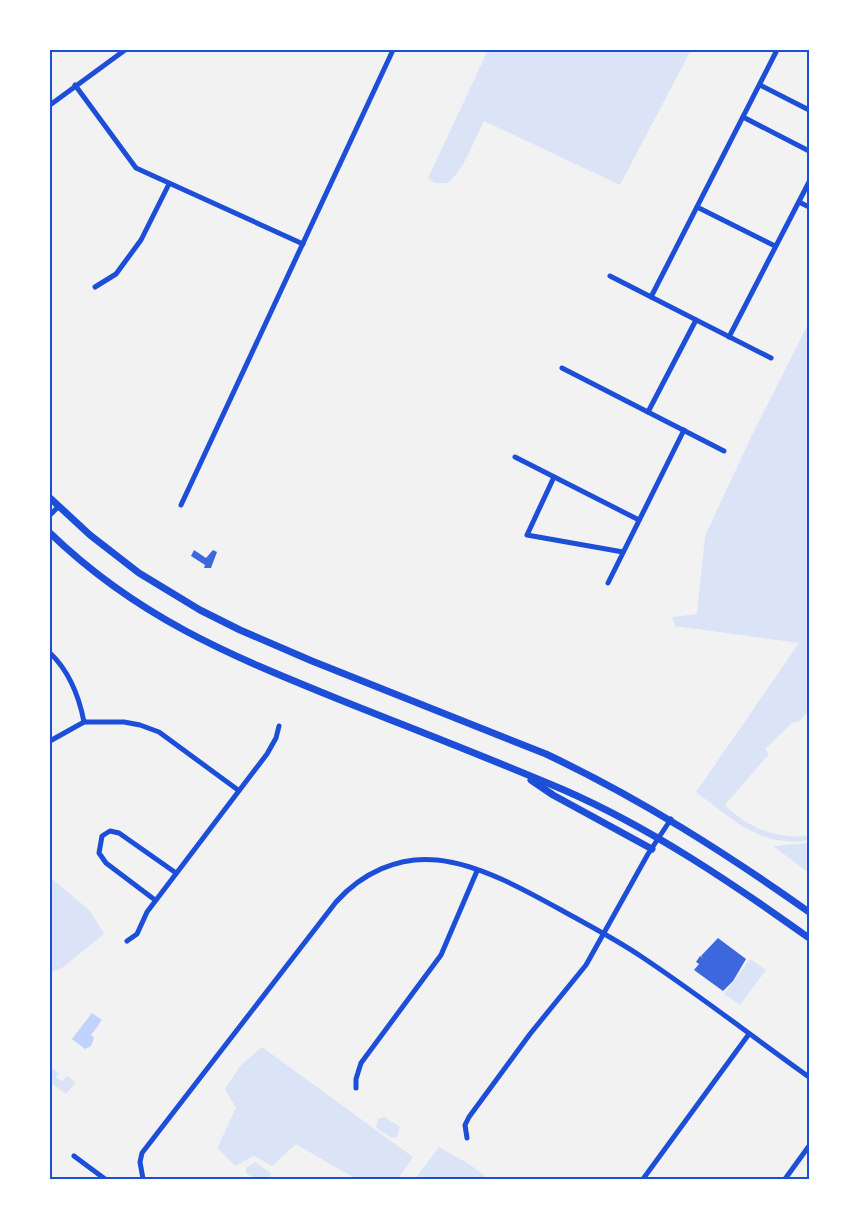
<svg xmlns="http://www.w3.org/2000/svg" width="859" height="1229" font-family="Mulish,sans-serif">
<rect width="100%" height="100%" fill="#f2f2f2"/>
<!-- green -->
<g fill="#dbe4f7">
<path d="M488,50H691L620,185L484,121C473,142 466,167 448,183H435L428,178Z"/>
<path d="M809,322V711L798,722H793L765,749L769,754L725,805C748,828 776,839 809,836V840C761,849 731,818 696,792L799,643L675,626L672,617L697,614L705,536L751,437Z"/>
<polygon points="809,843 809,873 773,846"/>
<polygon points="50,877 90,911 104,934 62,968 50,973"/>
<polygon points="750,959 766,970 740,1005 724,994"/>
<polygon points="262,1047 413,1157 398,1179 356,1179 296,1144 272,1166 254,1156 235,1166 217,1148 236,1108 225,1089 240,1066"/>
<polygon points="50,1067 59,1073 56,1077 62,1081 67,1076 76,1082 66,1094 50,1082"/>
<polygon points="384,1117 400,1127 397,1137 392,1138 376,1128 378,1119"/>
<polygon points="439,1147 469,1164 489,1179 415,1179"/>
<polygon points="255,1162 271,1173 270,1179 255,1179 246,1173 246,1168"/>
</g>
<!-- water -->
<polygon fill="#bfd3fe" points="92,1013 102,1020 91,1035 94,1038 91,1046 85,1049 72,1039"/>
<!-- building -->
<g fill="#3d67dc">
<polygon points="194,550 206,558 213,550 217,552 211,568 204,568 205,565 191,556"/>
<polygon points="718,938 746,959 733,981 723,991 694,970 699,964 696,962 700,956 703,958 701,956"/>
</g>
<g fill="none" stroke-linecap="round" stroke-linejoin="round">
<!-- minor -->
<g stroke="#1d4ed8" stroke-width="5">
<polyline points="75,85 136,168 303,244"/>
<polyline points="760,85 809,110"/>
<polyline points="50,105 125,50"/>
<polyline points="743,117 809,151"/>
<polyline points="799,202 809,207"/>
<polyline points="697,207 775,246"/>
<polyline points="610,276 771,358"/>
<polyline points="95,287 116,274 141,240 169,184"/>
<polyline points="651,297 777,50"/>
<polyline points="729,337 809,182"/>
<polyline points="562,368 724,451"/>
<polyline points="648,412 696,320"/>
<polyline points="515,457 639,520"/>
<polyline points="554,477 527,535 623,552"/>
<polyline points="181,505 393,50"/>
<polyline points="50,515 59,506"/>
<polyline points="608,583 684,430"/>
<path d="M50,653C70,672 79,696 84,722"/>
<polyline points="50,741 84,722 124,722 140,725 159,732 238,790"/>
<polyline points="155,900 106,863 99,853 102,836 110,831 119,833 176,873"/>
<polyline points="127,941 137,934 147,912 267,754 276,738 279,726"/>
<polyline points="356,1088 356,1079 361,1063 441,955 477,871"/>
<polyline points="467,1138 465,1125 469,1117 530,1034 586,965 648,854 671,819"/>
<polyline points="74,1156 105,1179"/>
<path d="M143,1179L140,1162L142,1153L336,902C362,873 398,856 437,860C479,864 527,891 563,911C590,926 617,940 642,957C699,995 753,1037 809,1077"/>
<polyline points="643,1179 749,1034"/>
<polyline points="785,1179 809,1146"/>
</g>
<!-- secondary -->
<g stroke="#1d4ed8" stroke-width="7">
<path d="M50,498L90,535L139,573L200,610L240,630L312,661L546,754C641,799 724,852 809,912"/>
<path d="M50,533C137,617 229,655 338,699C413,729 489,758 564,790C651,828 732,883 809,938"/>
<polyline points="531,780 553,795 652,849"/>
</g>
</g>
<!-- border -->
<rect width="859" height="1229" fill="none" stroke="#ffffff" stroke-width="102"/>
<rect x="51" y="51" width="757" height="1127" fill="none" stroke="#1d4ed8" stroke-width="2"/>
</svg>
